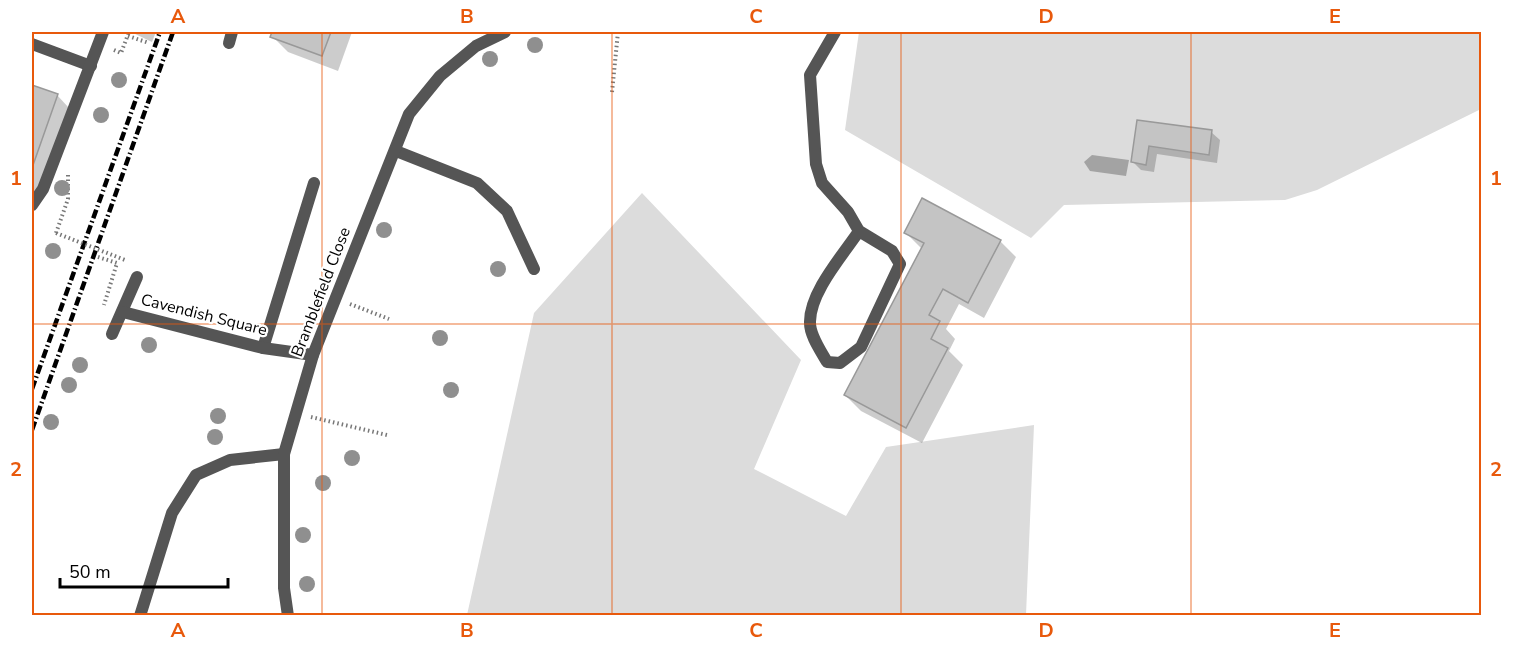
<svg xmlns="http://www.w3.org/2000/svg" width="1513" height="647" font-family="'Nunito Sans',sans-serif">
<rect width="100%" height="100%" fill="#fff"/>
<!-- green -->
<g fill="#dcdcdc" fill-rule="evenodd">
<path d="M859,32H1481V109L1317,190L1285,200L1064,205L1031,238L845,130ZM1137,120L1212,131L1209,155L1149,146L1146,164L1131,162Z"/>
<polygon points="642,193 801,360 754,469 846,516 886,447 1034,425 1026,615 467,615 534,313"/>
</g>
<!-- water -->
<polygon fill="#a3a3a3" points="1092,155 1129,160 1126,176 1090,171 1084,162"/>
<!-- shadow -->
<g fill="#0003">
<polygon points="131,32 156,32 152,42"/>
<polygon points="273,32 352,32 338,71 288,52 272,36"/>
<polygon points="32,87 57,95 69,108 40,190 32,194"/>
<polygon points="1138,122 1211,132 1220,140 1217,163 1157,154 1154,172 1141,170 1133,162"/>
<polygon points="906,233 1000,241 1016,257 984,318 959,304 946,329 955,339 949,351 963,365 922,443 861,411 845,395 922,249"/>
</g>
<!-- building -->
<g fill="#c4c4c4" stroke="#999" stroke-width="1.5">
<polygon points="272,32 331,32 322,56 270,37"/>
<polygon points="32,85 58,94 32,168"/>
<polygon points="1137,120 1212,130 1209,155 1149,146 1146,165 1131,162"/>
<polygon points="922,198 1001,240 968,303 943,289 929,315 940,321 931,339 948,348 906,428 844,395 924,243 904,233"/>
</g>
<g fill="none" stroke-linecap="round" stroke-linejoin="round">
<!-- path -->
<g stroke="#777" stroke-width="4" stroke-dasharray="1.5 3" stroke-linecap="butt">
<polyline points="128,36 149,43"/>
<polyline points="114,50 121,53 129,32"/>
<polyline points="612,92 618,32"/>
<polyline points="56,233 68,199 68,173"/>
<polyline points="98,257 117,263 104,305"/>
<polyline points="350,304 389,319"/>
<polyline points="311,417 387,435"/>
</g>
<!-- lane -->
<g stroke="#555" stroke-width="12">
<path d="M835,32L810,75L816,164L822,183L848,212L859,231C843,255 809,293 810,323C810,336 821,351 827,362L840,363L861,347L900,264L892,251L859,231"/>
<polyline points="32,44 91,66"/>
<polyline points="112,334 137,277"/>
<polyline points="263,348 314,183"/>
</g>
<!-- street -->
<g stroke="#555" stroke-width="12">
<polyline points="229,43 232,32"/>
<polyline points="396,151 477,183 507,211 534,269"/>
<polyline points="32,205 43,189 103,32"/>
<polyline points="123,312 263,348 313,355"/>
<polyline points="140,616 172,513 196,475 230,460 284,454"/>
<polyline points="288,616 284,588 284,454 313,355 409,114 440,76 476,46 505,32"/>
</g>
<!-- rail -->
<g stroke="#000" stroke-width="4.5" stroke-dasharray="9 3 1.5 3" stroke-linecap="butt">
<polyline points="32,389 160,32"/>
<polyline points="32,430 173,32"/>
</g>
<!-- path-bridge -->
<polyline stroke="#777" stroke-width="4" stroke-dasharray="1.5 3" stroke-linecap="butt" points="56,233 125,260"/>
</g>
<!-- trees -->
<g fill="#8f8f8f">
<circle cx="535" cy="45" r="8"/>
<circle cx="490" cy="59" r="8"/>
<circle cx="119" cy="80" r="8"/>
<circle cx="101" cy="115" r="8"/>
<circle cx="62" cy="188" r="8"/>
<circle cx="384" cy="230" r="8"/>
<circle cx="53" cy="251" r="8"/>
<circle cx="498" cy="269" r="8"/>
<circle cx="440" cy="338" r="8"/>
<circle cx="149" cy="345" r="8"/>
<circle cx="80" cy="365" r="8"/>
<circle cx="69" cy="385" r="8"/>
<circle cx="451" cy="390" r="8"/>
<circle cx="218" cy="416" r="8"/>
<circle cx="51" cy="422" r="8"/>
<circle cx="215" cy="437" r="8"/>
<circle cx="352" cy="458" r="8"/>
<circle cx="323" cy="483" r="8"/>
<circle cx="303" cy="535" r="8"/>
<circle cx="307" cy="584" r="8"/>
</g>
<!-- grid -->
<path fill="none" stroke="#e8590c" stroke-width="1.5" stroke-opacity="0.55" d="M322,32V616M612,32V616M901,32V616M1191,32V616M32,324H1482"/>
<g text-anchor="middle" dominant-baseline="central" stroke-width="4.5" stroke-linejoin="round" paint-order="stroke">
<!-- street labels -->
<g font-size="16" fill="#000" stroke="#fff">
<text transform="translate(321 292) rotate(-69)">Bramblefield Close</text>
<text transform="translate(204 315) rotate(14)">Cavendish Square</text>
</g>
</g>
<!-- border -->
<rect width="1513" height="647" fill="none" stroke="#ffffff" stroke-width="66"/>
<!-- scale -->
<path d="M60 578v9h168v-9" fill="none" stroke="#000000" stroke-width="3"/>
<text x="69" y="578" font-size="18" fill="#000000" stroke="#ffffff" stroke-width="4.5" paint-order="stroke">50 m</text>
<rect x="33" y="33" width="1447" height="581" fill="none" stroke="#e8590c" stroke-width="2"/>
<g font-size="20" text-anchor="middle" font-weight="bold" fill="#e8590c">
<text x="178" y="23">A</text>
<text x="467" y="23">B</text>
<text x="756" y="23">C</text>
<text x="1046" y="23">D</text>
<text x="1335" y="23">E</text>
<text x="16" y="185">1</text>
<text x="1496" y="185">1</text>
<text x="16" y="476">2</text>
<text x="1496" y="476">2</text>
<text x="178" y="637">A</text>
<text x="467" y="637">B</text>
<text x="756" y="637">C</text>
<text x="1046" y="637">D</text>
<text x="1335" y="637">E</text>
</g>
</svg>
